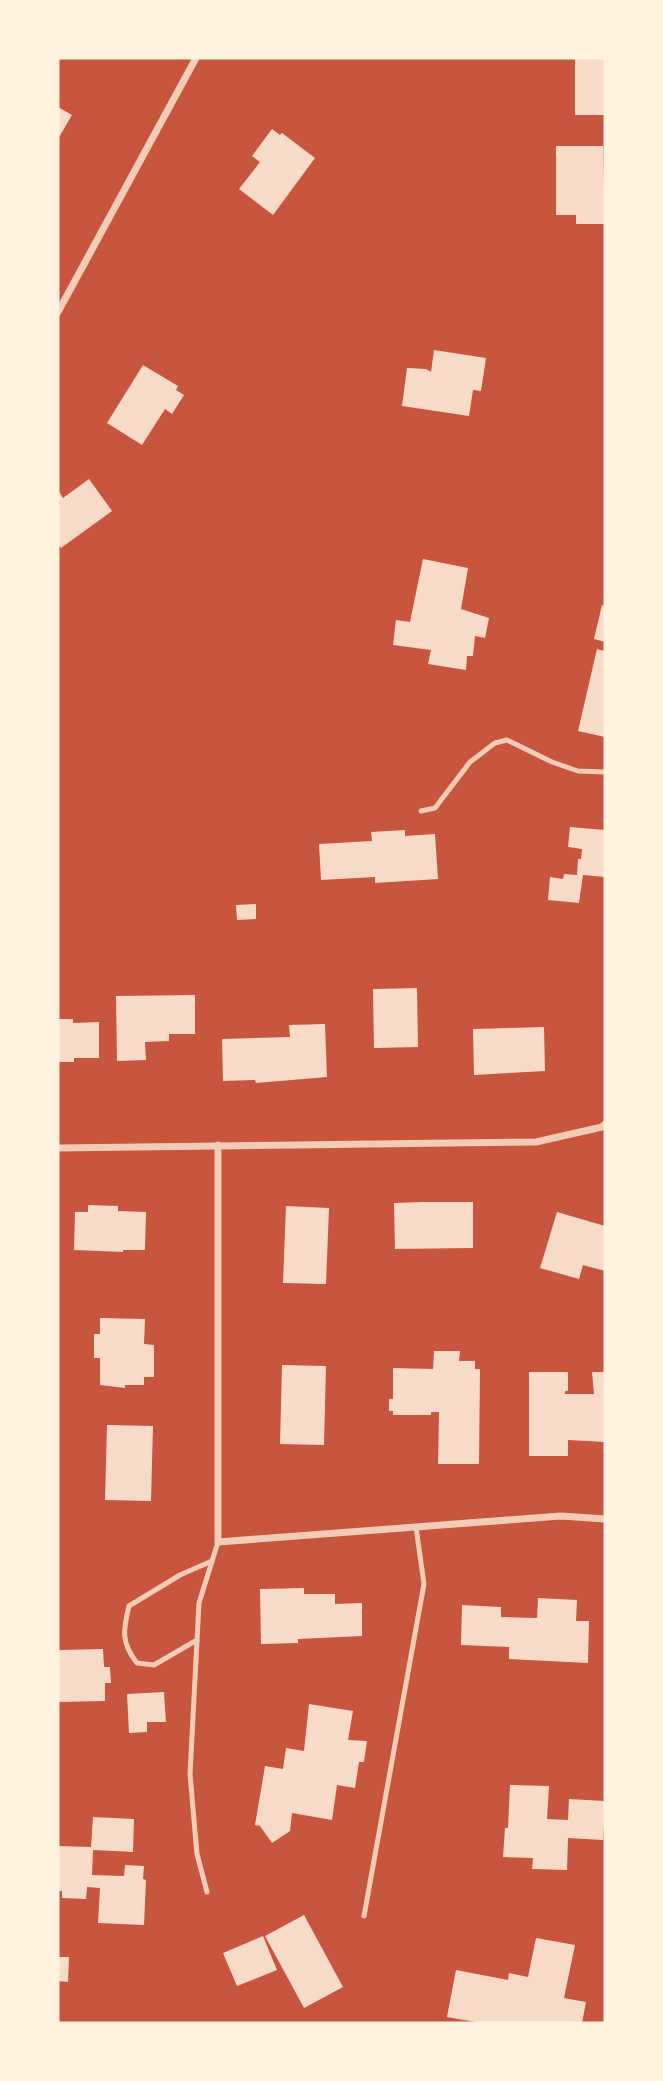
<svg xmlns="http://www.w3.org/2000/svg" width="663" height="2081" font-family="Bitter,serif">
<rect width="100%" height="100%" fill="#c8553d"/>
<!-- building -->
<g fill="#f7dbc8">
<rect x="575" y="58" width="30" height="57"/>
<polygon points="58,107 72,115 58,139"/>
<polygon points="272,129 280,135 282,133 315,158 273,215 239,189 260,162 252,156"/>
<polygon points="556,146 603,146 605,224 576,224 576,215 556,215"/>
<polygon points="434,350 486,358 481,391 473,390 469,416 402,406 407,368 426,369 431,372"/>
<polygon points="143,365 178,386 176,390 184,395 172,414 165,409 142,445 107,423"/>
<polygon points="89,479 112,511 61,548 58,544 58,490 63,498"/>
<polygon points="423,559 468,568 461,609 489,618 485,638 475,636 473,656 467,656 466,670 428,664 431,650 393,645 396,620 410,622"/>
<polygon points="602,605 605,606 605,642 594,639"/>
<polygon points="597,649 605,651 605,737 578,731"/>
<polygon points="570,827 605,830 605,877 583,875 579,903 548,900 550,877 563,879 564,874 577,875 578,859 581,859 582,849 568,847"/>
<polygon points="405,830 405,836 435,834 438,879 375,883 375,877 321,880 319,844 372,841 371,832"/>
<polygon points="256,904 256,919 237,920 236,905"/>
<polygon points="417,988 418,1047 374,1048 373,989"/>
<polygon points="195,995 195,1034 169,1034 169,1041 145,1042 146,1060 117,1061 116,996"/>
<polygon points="58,1019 73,1019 73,1023 99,1022 99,1058 74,1058 74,1062 58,1062"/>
<polygon points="325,1024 327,1077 256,1083 255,1080 223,1081 222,1039 290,1037 289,1025"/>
<polygon points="544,1027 545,1071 474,1075 473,1029"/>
<polygon points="423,1202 473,1202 473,1248 395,1249 394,1203"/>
<polygon points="88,1205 118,1206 118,1211 146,1212 145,1250 123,1250 123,1252 74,1250 75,1212 88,1212"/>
<polygon points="286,1206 329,1208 326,1284 283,1283"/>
<polygon points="557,1212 605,1226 605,1271 583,1265 579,1279 540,1268"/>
<polygon points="100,1318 145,1319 144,1344 154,1345 154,1377 144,1377 144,1385 125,1385 125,1388 100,1385 100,1358 94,1358 94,1334 100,1334"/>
<polygon points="434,1351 460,1351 459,1361 475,1361 475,1369 480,1369 479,1464 438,1464 439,1412 431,1412 431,1415 393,1415 393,1411 389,1411 389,1399 393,1399 393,1368 433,1369"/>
<polygon points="282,1365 326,1366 324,1445 280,1444"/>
<polygon points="529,1372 568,1372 568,1391 565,1391 565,1394 594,1394 592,1372 605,1372 605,1442 568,1440 568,1456 529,1456"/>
<polygon points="107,1425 153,1426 151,1501 105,1500"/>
<polygon points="304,1588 304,1594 335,1594 335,1604 362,1603 362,1636 298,1639 298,1643 261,1644 260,1589"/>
<polygon points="538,1598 577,1600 576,1621 589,1621 588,1663 509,1659 509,1647 461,1645 462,1605 501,1607 501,1617 537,1618"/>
<polygon points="103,1649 104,1667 110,1667 111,1683 105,1683 105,1701 58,1702 58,1650"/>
<polygon points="164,1692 166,1722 147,1722 147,1732 129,1733 127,1694"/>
<polygon points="309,1704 353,1711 348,1740 367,1741 364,1762 359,1762 355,1788 337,1785 332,1820 292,1813 290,1831 272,1843 260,1826 255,1825 265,1766 283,1769 286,1748 304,1751"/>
<polygon points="510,1785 549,1786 547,1819 568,1820 569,1799 605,1801 603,1840 568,1838 567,1870 532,1869 533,1858 503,1857 505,1828 508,1828"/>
<polygon points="93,1817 134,1819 133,1852 93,1850 92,1875 124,1876 125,1865 144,1866 143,1879 146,1880 144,1925 98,1923 100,1888 87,1887 86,1899 62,1898 62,1891 58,1891 58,1846 91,1847"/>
<polygon points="304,1915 343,1987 304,2008 265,1936"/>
<polygon points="263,1936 277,1970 237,1986 223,1953"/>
<polygon points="536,1938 575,1945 564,1998 586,2002 582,2023 481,2023 447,2017 456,1970 508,1980 509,1973 528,1977"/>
<polygon points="58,1957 69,1957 68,1982 58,1981"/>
</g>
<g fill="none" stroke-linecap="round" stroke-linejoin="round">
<!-- service -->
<g stroke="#f1ccb7" stroke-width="5">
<polyline points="421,811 435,808 470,762 495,743 507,740 552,762 578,771 605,772"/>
<path d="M197,1640L154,1665L137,1663C121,1643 123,1630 129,1606L180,1575L212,1561"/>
<polyline points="207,1892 197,1854 190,1774 199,1603 218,1542"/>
<polyline points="364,1916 424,1584 416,1527"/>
</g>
<!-- minor -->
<g stroke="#f1ccb7" stroke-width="7">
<polyline points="58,312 196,58"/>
<polyline points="218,1145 218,1542 561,1516 605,1519"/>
<polyline points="58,1148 536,1142 602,1127 605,1124"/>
</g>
</g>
<!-- border -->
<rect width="663" height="2081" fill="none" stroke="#fff3e0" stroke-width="119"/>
</svg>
